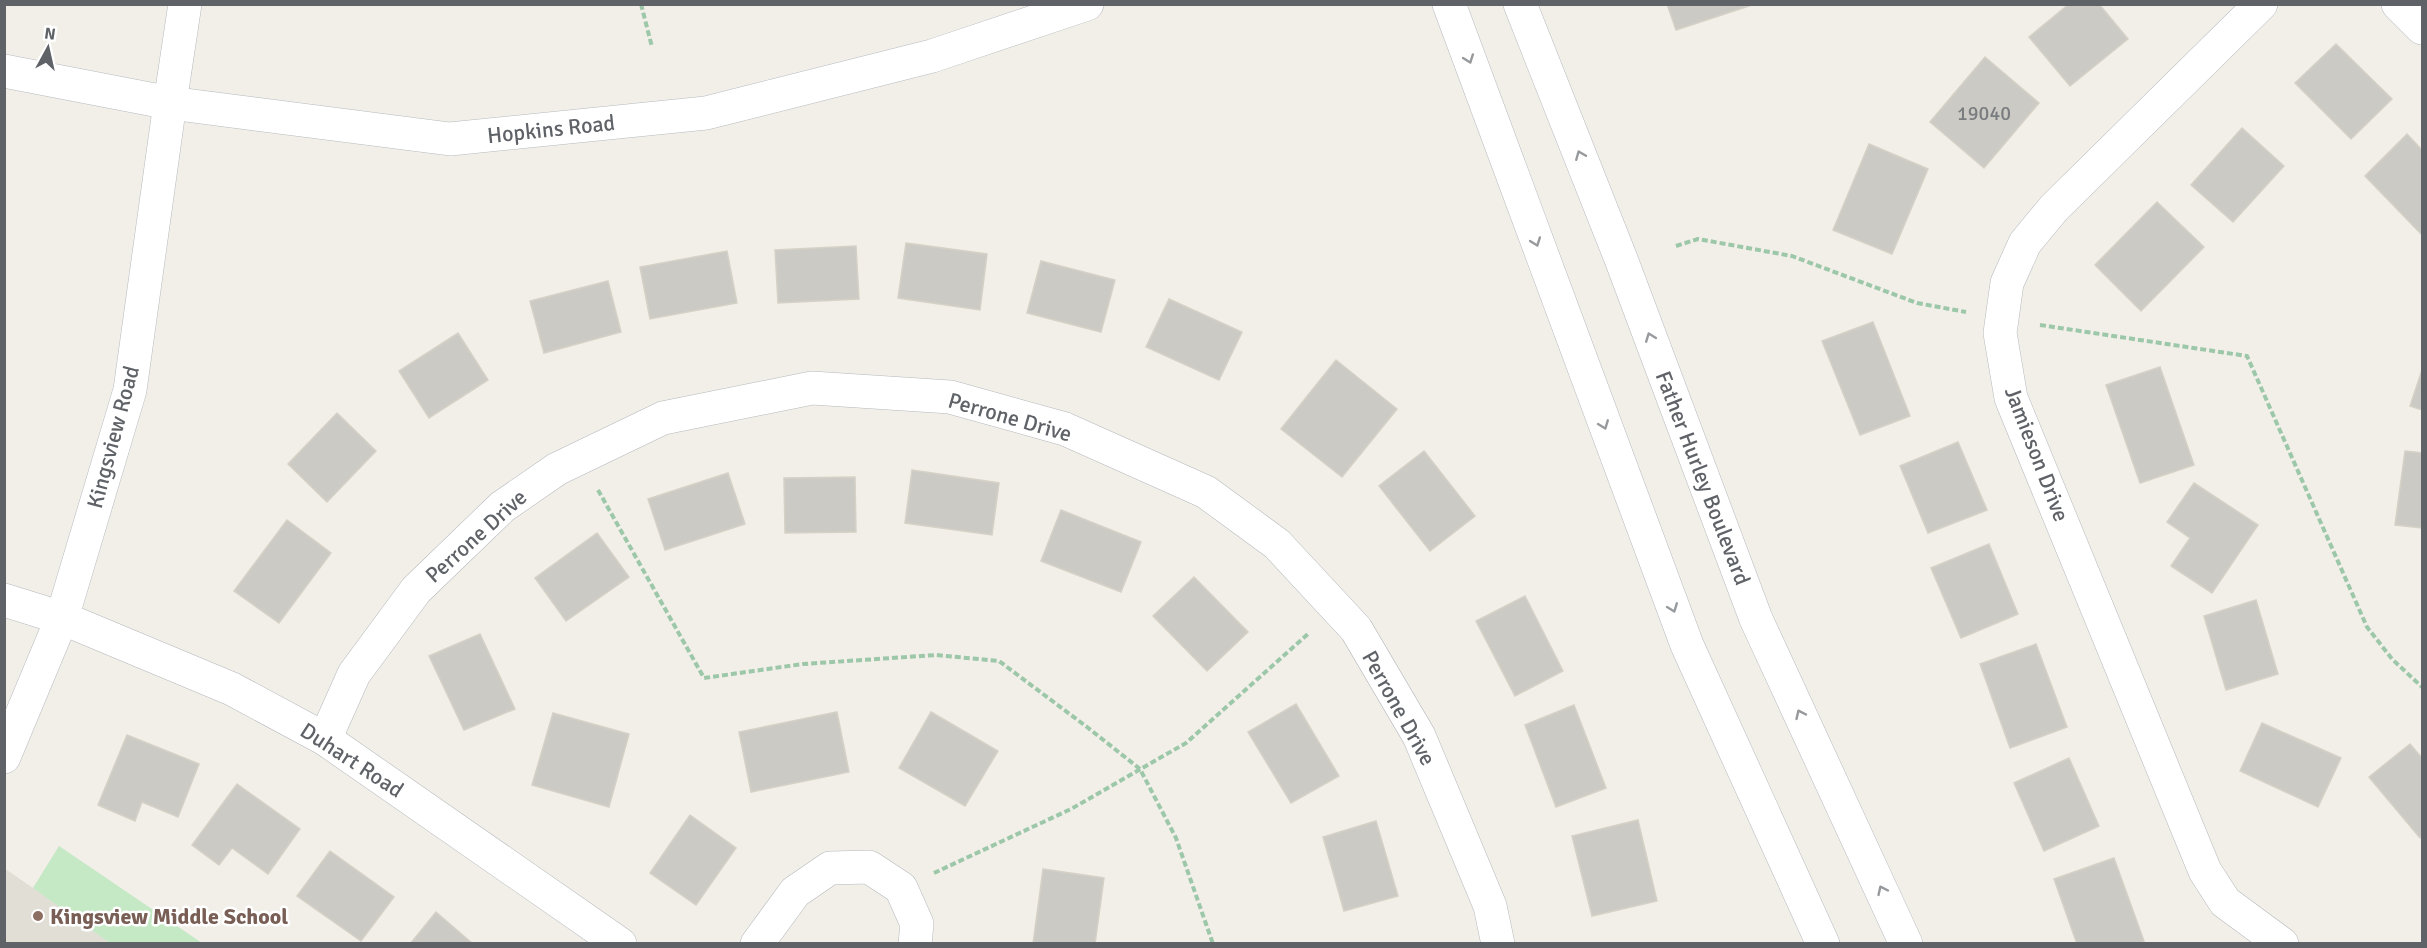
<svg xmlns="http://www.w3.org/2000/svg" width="2427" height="948" font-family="Signika,sans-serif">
<rect width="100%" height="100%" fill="#f1efe8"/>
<!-- education -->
<polygon fill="#e1ded6" points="4,868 33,888 110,943 5,943"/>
<!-- green -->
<polygon fill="#c5e8c5" points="59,846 202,943 110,943 33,888"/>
<!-- building -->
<g fill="#cccac5" stroke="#d6d1c6" stroke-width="1.5">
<polygon points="1667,4 1755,4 1676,30"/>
<polygon points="2069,4 2099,4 2128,39 2070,86 2029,37"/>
<polygon points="2336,44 2392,99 2351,139 2295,83"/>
<polygon points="1985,57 2039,103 1984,168 1930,122"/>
<polygon points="2242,128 2284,166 2233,222 2191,185"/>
<polygon points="2407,134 2422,150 2422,235 2365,176"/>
<polygon points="1869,144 1928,169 1892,254 1833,230"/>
<polygon points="2157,202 2204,247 2141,311 2095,265"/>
<polygon points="906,243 987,254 980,310 898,298"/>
<polygon points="856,246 859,299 778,303 775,250"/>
<polygon points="727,251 737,303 650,319 640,267"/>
<polygon points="1041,261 1115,280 1101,332 1027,313"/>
<polygon points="608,281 621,332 544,353 530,301"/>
<polygon points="1169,299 1242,332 1219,380 1146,347"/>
<polygon points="1873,322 1910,416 1860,435 1822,341"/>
<polygon points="458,333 488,380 429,418 399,371"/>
<polygon points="1336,360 1397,409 1342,477 1281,429"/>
<polygon points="2160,367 2194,465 2140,483 2106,385"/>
<polygon points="2422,370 2422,410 2410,406"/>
<polygon points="337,413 376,451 327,502 288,464"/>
<polygon points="1958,442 1987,510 1928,533 1900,466"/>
<polygon points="1424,451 1475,516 1430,551 1379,486"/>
<polygon points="2405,451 2422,453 2422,528 2395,525"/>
<polygon points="912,470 999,483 992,535 905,523"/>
<polygon points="728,473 745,524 665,550 648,499"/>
<polygon points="855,477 856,532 785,533 784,478"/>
<polygon points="2194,483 2258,525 2212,593 2171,566 2190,538 2167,522"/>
<polygon points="1061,510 1141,542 1121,592 1041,561"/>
<polygon points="287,520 331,553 279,623 234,591"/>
<polygon points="597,533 629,577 566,621 535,578"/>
<polygon points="1989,544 2018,614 1961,638 1931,568"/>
<polygon points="1194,577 1248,632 1207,671 1153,616"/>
<polygon points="1525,596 1563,671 1515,696 1476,621"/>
<polygon points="2256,600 2278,674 2226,690 2204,616"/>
<polygon points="480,634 515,709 464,730 429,656"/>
<polygon points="2036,644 2067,727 2010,748 1980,664"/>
<polygon points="1296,704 1339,776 1291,803 1248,732"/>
<polygon points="1574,705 1606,788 1556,807 1525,725"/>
<polygon points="837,712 849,772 751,792 739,732"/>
<polygon points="931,712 998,751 965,806 899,768"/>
<polygon points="553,713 629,734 609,807 532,785"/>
<polygon points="2262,723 2341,758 2318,807 2240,771"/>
<polygon points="127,735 199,764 178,817 142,802 135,821 98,805"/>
<polygon points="2410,744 2422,758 2422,836 2420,838 2369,777"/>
<polygon points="2069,758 2099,826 2044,851 2014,783"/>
<polygon points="237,784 300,829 268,874 232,848 219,865 192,845"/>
<polygon points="690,815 736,848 696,905 650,873"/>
<polygon points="1638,820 1657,901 1592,916 1572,836"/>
<polygon points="1376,821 1398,896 1344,911 1323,837"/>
<polygon points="330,851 394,897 361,941 297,896"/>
<polygon points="2114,858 2144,941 2137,944 2077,944 2054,879"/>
<polygon points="1043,869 1104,878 1095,944 1033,944"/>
<polygon points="436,912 473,944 410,944"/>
</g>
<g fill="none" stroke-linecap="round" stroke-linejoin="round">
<!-- street casing -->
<g stroke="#b5b8bc" stroke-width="34">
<g id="street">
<polyline points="2261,4 2054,208 2025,243 2007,283 2000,333 2011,398 2205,871 2225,902 2282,944"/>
<polyline points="2398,4 2422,28"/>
<polyline points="170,103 185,4"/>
<polyline points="4,600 62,618 232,689 325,739 620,944"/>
<polyline points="325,739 354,674 416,590 502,507 557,469 663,418 812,388 950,397 1065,429 1206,492 1277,544 1356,629 1419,736 1490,906 1498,944"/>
<polyline points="757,944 795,892 830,868 869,867 901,888 917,924 915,944"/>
</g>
</g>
<!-- secondary casing -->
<g stroke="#b6babf" stroke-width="34">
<g id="secondary">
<polyline points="1449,4 1687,645 1823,944"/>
<polyline points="1520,4 1621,259 1756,619 1906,944"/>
<polyline points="4,71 170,103 450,139 706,113 932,56 1087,4"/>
<polyline points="4,757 62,618 130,390 170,103"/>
</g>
</g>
<!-- path -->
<g stroke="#9cc7a9" stroke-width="4" stroke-dasharray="6 3" stroke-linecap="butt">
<polyline points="641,4 652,47"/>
<polyline points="1676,246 1698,239 1792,256 1917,303 1966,312"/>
<polyline points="2040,325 2247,356 2367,627 2392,659 2422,687"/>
<polyline points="598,490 704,678 803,664 936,655 999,661 1087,727 1140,769 1176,838 1213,944"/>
<polyline points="934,873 1071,809 1186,743 1309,633"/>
</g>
<!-- street -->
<use href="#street" stroke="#fff" stroke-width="33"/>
<!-- secondary -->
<use href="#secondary" stroke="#fff" stroke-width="33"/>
</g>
<!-- one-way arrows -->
<defs><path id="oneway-chevron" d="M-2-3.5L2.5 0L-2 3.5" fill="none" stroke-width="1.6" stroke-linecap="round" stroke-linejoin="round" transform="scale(1.5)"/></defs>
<g stroke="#979a9d">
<use href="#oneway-chevron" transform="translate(1469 59) rotate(70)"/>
<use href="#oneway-chevron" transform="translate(1580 155) rotate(-112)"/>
<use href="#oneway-chevron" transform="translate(1536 242) rotate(70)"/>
<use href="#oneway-chevron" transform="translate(1650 337) rotate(-111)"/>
<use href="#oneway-chevron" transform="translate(1604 425) rotate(69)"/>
<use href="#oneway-chevron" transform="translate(1673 608) rotate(69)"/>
<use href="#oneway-chevron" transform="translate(1800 714) rotate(-115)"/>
<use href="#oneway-chevron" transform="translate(1882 890) rotate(-115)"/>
</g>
<!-- markers -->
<circle fill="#8d6e63" stroke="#fff" stroke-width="2" cx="38" cy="916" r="6"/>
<g text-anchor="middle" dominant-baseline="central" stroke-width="5" stroke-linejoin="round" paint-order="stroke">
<!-- number labels -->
<g font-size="20" fill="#7a7d7f">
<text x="1984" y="113">19040</text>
</g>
<!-- street labels -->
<g font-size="22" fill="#5f6368" stroke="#fff">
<text transform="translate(551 129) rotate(-6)">Hopkins Road</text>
<text transform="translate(1010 417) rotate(16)">Perrone Drive</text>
<text transform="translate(113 437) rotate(-75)">Kingsview Road</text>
<text transform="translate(2037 454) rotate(69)">Jamieson Drive</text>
<text transform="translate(1703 478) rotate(69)">Father Hurley Boulevard</text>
<text transform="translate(476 536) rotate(-42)">Perrone Drive</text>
<text transform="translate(1399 708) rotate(61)">Perrone Drive</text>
<text transform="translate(352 760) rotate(33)">Duhart Road</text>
</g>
<!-- education labels -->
<g font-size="22" font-weight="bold" fill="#785e54" stroke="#fff" text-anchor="start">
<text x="50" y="916">Kingsview Middle School</text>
</g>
</g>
<!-- border -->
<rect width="2427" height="948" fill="none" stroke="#5f6368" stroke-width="12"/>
<!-- north arrow -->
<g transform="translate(48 48) rotate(8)" stroke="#ffffff" stroke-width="4.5" paint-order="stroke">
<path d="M0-4.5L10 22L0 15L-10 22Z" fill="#5f6368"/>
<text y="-9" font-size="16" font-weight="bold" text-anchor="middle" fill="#5f6368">N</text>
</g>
</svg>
